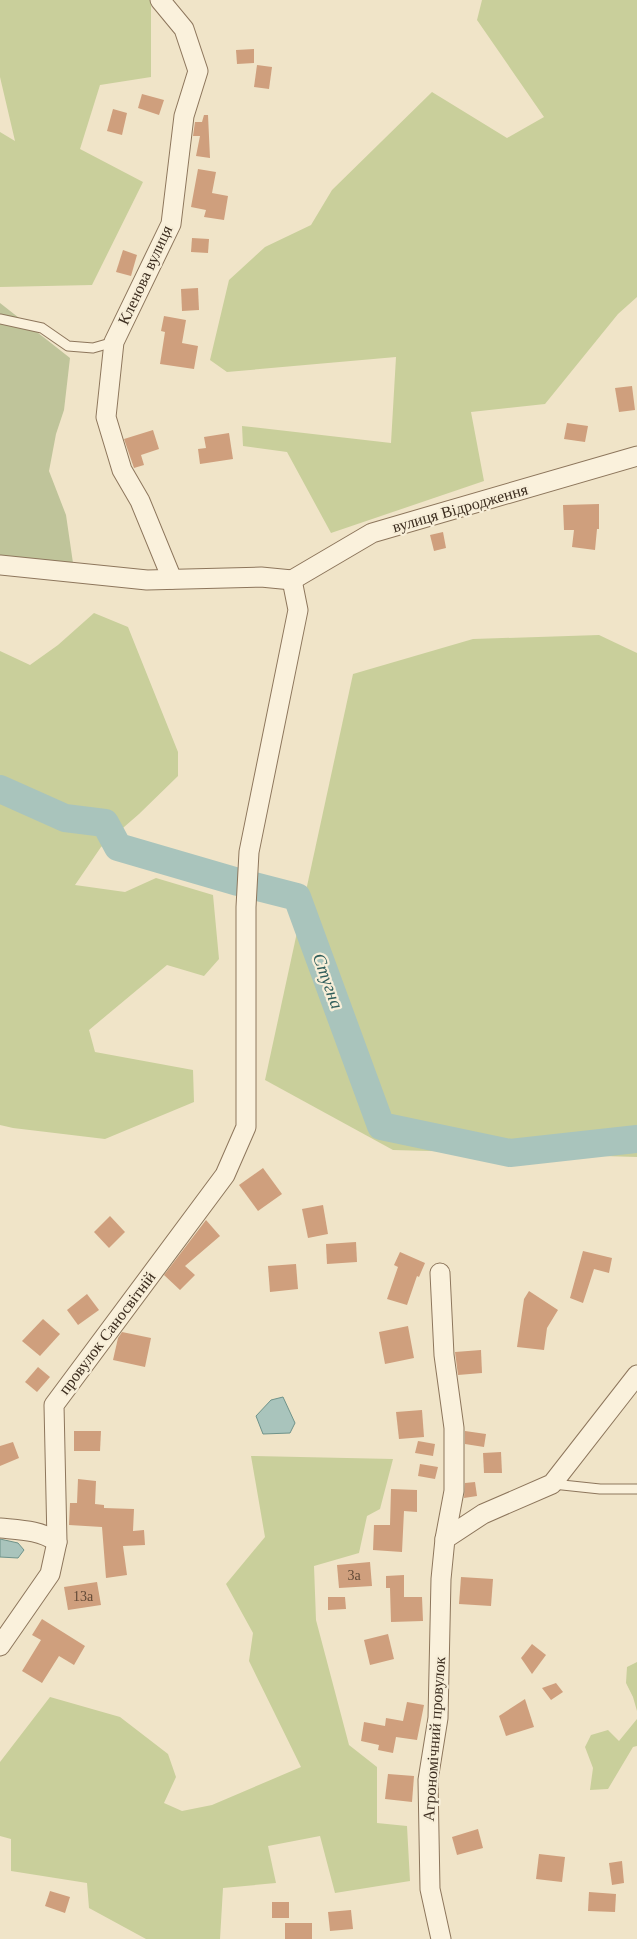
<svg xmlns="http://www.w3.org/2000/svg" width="637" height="1939" font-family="Georgia,serif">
<rect width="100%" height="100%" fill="#f0e4c8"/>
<!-- green -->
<g fill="#c9cf9b">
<polygon points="0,0 151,0 151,77 100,85 80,149 143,182 92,285 0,287 0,132 15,141 0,77"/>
<polygon points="482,0 637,0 637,297 618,314 545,404 471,412 484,481 331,533 287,452 243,446 242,426 391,443 396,357 227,372 210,360 229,280 265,247 311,225 332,190 432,92 507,138 544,117 477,20"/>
<polygon points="94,613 128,627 178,752 178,776 139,814 101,847 75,885 125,892 156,878 213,895 219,959 204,976 167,965 89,1030 95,1052 193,1070 194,1102 105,1139 13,1128 0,1125 0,651 30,665 58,645"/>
<polygon points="599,635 637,653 637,1157 393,1150 265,1080 353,674 473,639"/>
<polygon points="251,1456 393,1459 380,1509 367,1516 359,1553 314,1566 316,1620 349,1745 377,1767 377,1823 407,1826 410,1881 335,1893 320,1836 268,1846 276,1883 223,1888 220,1939 146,1939 89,1908 87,1883 11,1871 11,1839 0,1836 0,1762 50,1697 120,1717 168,1754 176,1777 164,1803 182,1811 212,1805 301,1767 249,1661 253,1633 226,1584 265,1537"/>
<polygon points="637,1662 637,1711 633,1697 626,1683 627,1667"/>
<polygon points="637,1719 637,1746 633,1747 608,1789 590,1790 593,1768 585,1747 591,1735 608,1730 619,1741"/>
</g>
<!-- cemetery -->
<polygon fill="#bfc49a" points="0,303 70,358 64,410 56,434 49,471 66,515 73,563 0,557"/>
<!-- water -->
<g fill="#a9c4bc" stroke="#6f938a">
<polygon points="283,1397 295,1423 290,1433 263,1434 256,1416 271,1400"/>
<polygon points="0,1539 18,1543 24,1550 18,1558 0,1557"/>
</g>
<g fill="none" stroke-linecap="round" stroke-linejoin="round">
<!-- river -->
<polyline stroke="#a9c4bc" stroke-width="28" points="0,789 65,818 105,823 118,847 238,882 297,897 381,1126 510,1153 637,1139"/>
</g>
<!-- building -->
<g fill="#cf9f7d">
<polygon points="254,49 254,63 237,64 236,50"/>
<polygon points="257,65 272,67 269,89 254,87"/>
<polygon points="142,94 164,100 159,115 138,108"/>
<polygon points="113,109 127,113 122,135 107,131"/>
<polygon points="204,115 208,115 210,158 196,156 200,136 193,136 195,122 202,122"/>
<polygon points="198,169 216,172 212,193 228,196 224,220 204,217 206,210 191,207"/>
<polygon points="192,238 209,239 208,253 191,252"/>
<polygon points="123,250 137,255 131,276 116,272"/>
<polygon points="198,288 199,310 182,311 181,289"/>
<polygon points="164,316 186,320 182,343 198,346 194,369 160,364 165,332 161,331"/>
<polygon points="632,386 635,410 619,412 615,388"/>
<polygon points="567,423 588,426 585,442 564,439"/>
<polygon points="153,430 159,449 141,455 144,465 134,468 124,439"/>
<polygon points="229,433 233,459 200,464 198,449 206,448 204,437"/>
<polygon points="599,504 599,529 597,529 595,550 572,547 574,530 564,530 563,505"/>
<polygon points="443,532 446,548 434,551 430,535"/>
<polygon points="263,1168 282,1194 258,1211 239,1185"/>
<polygon points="323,1205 328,1234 308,1238 302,1209"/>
<polygon points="110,1216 125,1232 109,1248 94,1232"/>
<polygon points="206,1220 220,1236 185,1266 195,1275 180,1290 164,1275"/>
<polygon points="356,1242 357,1262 327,1264 326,1244"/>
<polygon points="583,1251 612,1258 609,1273 594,1269 583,1303 570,1298"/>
<polygon points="400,1252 425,1263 419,1277 417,1276 407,1305 387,1299 398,1267 394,1265"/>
<polygon points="296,1264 298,1289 270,1292 268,1266"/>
<polygon points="529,1291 558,1310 547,1328 544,1350 517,1347 524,1299"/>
<polygon points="87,1294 99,1310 78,1325 67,1310"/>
<polygon points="43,1319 60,1334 40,1356 22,1341"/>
<polygon points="408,1326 414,1358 385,1364 379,1332"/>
<polygon points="122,1332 151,1338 145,1367 113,1360 118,1338"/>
<polygon points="481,1350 482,1373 458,1375 455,1352"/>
<polygon points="38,1367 50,1377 37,1392 25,1382"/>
<polygon points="422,1410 424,1437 399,1439 396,1412"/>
<polygon points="74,1431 101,1431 100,1451 74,1451"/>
<polygon points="465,1431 486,1434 484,1447 465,1444"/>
<polygon points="418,1441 435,1444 433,1456 415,1453"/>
<polygon points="13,1442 19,1458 0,1466 0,1446"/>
<polygon points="501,1452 502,1473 484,1473 483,1453"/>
<polygon points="420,1464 438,1467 435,1479 418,1476"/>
<polygon points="78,1479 96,1481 95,1504 104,1505 104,1508 134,1509 133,1531 144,1530 145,1545 123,1546 127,1575 106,1578 102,1527 69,1525 70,1503 77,1503"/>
<polygon points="475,1482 477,1496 464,1498 465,1483"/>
<polygon points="391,1489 417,1490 417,1512 404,1511 402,1552 373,1550 374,1525 390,1525"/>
<polygon points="370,1562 372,1586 339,1588 337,1565"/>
<polygon points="404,1575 404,1597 422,1597 423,1621 391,1622 390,1588 386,1588 386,1576"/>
<polygon points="461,1577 493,1579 491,1606 459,1604"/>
<polygon points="97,1582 101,1605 68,1610 64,1587"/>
<polygon points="328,1597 345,1597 346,1609 328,1610"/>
<polygon points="42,1619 85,1646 74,1665 59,1656 42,1683 22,1671 41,1640 32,1635"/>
<polygon points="388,1634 394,1659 370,1665 364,1640"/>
<polygon points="532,1644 546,1655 532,1674 521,1658"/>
<polygon points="556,1683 563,1692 551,1700 542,1688"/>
<polygon points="525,1699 534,1727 506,1736 499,1716"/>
<polygon points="407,1702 424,1705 417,1740 396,1737 393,1753 378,1750 379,1745 361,1741 364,1722 385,1726 386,1718 403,1721"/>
<polygon points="388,1774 414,1776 412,1802 385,1799"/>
<polygon points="478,1829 483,1848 457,1855 452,1837"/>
<polygon points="539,1854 565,1857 562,1882 536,1879"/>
<polygon points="622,1861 624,1883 612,1885 609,1863"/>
<polygon points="50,1891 70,1897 65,1913 45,1906"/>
<polygon points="589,1892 616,1894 615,1912 588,1911"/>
<rect x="272" y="1902" width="17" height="16"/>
<polygon points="351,1910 353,1929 330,1931 328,1912"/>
<rect x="285" y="1923" width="27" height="16"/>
</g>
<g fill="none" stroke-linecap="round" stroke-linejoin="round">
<!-- service casing -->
<g stroke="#8d765c" stroke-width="11">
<g id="service">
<polyline points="0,319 42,328 68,346 93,348 114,342"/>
<polyline points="553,1484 600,1489 637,1489"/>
</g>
</g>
<!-- minor casing -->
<g stroke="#8d765c" stroke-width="21">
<g id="minor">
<polyline points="160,0 184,29 198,71 184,116 171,224 114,342 106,417 122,470 140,501 172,579"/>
<polyline points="0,565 147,580 261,577 292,580"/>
<polyline points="292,580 372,533 637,456"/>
<polyline points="440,1273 444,1355 454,1428 454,1491 445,1539"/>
<path d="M0,1528C20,1530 40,1530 57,1542"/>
<polyline points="0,1646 50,1574 57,1542 54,1405 225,1175 246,1127 246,907 249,852 298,610 292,580"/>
<polyline points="441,1939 430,1889 428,1780 438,1718 441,1579 445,1539 483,1514 552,1484 637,1375"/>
</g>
</g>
<!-- service -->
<use href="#service" stroke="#faf1dc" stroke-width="9"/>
<!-- minor -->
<use href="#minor" stroke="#faf1dc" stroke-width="19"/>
</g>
<g text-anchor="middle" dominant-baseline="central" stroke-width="4.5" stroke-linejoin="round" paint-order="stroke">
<!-- number labels -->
<g font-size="14" fill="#624a37">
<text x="354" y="1575">3а</text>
<text x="83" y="1596">13а</text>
</g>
<!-- street labels -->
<g font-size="16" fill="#3d2e20" stroke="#f7eed8">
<text transform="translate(145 275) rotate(-65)">Кленова вулиця</text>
<text transform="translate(460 508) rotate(-16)">вулиця Відродження</text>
<text transform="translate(107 1333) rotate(-53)">провулок Саносвітній</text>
<text transform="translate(434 1739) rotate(-86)">Агрономічний провулок</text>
</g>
<!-- water labels -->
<g font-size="18" font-style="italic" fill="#2f5d5a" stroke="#f7eed8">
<text transform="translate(328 981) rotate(70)">Стугна</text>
</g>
</g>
</svg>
